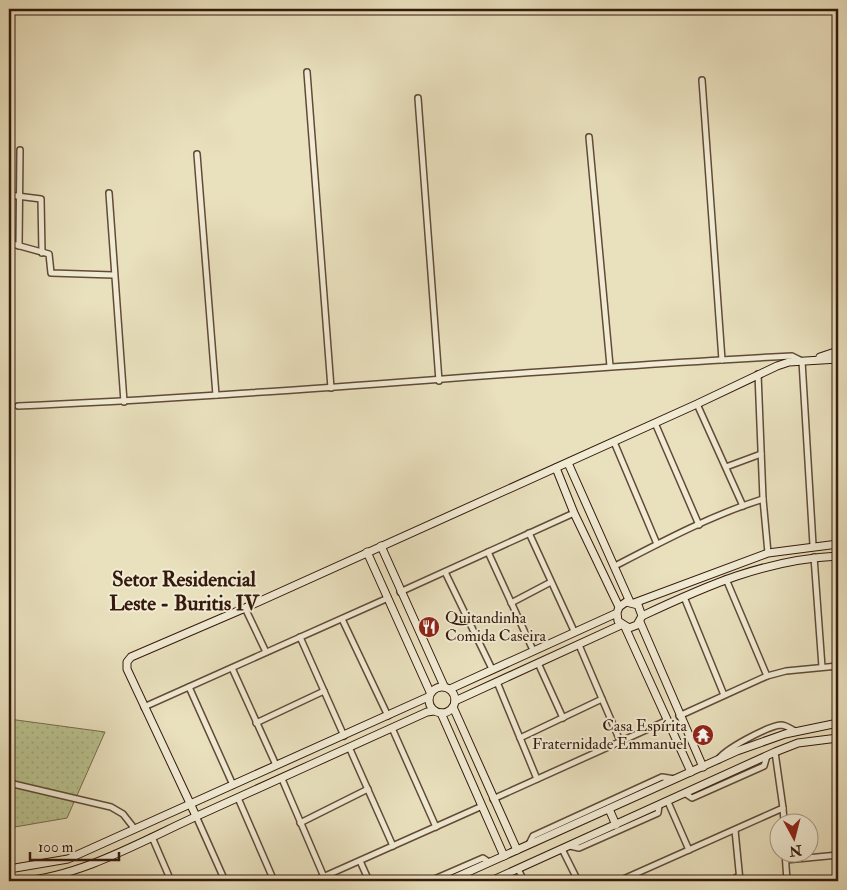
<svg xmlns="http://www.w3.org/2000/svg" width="847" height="890" font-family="'IM FELL Double Pica',serif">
<defs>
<pattern id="grass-dots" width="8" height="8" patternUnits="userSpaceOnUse" patternTransform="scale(1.25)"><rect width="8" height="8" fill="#b9c28f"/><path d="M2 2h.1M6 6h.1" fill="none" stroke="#a0a67a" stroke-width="1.8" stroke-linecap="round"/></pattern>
</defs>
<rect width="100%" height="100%" fill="#e9e0bd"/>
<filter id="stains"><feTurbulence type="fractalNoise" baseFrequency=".004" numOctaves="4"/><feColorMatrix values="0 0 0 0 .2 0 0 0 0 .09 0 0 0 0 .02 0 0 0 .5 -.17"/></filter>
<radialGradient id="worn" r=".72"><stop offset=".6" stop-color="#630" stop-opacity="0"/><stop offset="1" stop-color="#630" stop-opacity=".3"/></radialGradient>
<!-- grass -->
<polygon fill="url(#grass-dots)" stroke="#766e4e" points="9,719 105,732 67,818 9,828"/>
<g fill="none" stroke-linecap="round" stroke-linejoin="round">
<!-- street casing -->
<g stroke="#614b38" stroke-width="8">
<g id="street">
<polyline points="307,72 331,388"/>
<polyline points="702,80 722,360"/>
<polyline points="418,98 439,381"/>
<polyline points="589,137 610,366"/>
<polyline points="197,154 216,395"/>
<polyline points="109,193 124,402"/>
<polyline points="9,195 41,199 42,253"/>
<polyline points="9,243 49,254 51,273 113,275"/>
<polyline points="19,246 20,150"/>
<polyline points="758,374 763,499 768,553"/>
<polyline points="697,404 743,506"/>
<path d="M18,406C277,395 534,369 792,356L802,361L813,545"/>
<polyline points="655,423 699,525"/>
<polyline points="614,442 657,544"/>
<polyline points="726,467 761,454"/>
<polyline points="529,533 574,631"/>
<polyline points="488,552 533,650"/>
<polyline points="814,557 822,667"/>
<path d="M615,566C663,541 712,515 763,499"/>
<polyline points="445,572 492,669"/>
<polyline points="726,579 767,676"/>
<polyline points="400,592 574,513"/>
<polyline points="684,597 724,695"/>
<polyline points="511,603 551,582"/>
<polyline points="245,608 266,652"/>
<polyline points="342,619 388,716"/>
<polyline points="300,637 344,736"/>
<polyline points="579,645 620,741"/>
<polyline points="538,663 563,718"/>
<polyline points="232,668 276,765"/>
<polyline points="497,682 537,779"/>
<polyline points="189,687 233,785"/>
<polyline points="144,707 388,598"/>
<polyline points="679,716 767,676 786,671 838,666"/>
<polyline points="256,723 324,691"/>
<polyline points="392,728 436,827"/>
<polyline points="520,738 602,699"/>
<polyline points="349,747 393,846"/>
<polyline points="775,752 783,808"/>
<path d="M718,760C723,750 768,726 781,725C786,725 791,729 795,731"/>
<polyline points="282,779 324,877"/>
<polyline points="9,783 111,807 123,814 134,828"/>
<polyline points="686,794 692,798 764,766 767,756"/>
<polyline points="238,798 274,881"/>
<polyline points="493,799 668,720"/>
<polyline points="668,802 689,850"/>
<polyline points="196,816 225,881"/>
<polyline points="300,823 368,789"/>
<polyline points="735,830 740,881"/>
<polyline points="152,837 171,881"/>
<polyline points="529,844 533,836 662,777 675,779"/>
<polyline points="570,846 579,848 658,813 659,806"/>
<polyline points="562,849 578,881"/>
<polyline points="785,852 787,881"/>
<polyline points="786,860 838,855"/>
<polyline points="360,861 369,881"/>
<polyline points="518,869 524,881"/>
<polyline points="314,881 480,807"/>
<polyline points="430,881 483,858 489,862"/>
<polyline points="619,881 783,808 784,822"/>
<polyline points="729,881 739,876"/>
</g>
</g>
<!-- secondary casing -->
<g stroke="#34190c" stroke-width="9">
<g id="secondary">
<polyline points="820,357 838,351"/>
<polyline points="568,463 630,602"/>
<polyline points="556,468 574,513 619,607"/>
<polyline points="381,546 444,686"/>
<polyline points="367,552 430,692"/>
<polyline points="634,603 768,553 838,544"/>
<path d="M642,616C708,585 764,560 838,556"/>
<polyline points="640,622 703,767"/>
<polyline points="625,627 691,772"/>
<circle cx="442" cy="700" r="13"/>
<polyline points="450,689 617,613 619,607 626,602 638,605 642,616 637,625 629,628 618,621 617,613"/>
<polyline points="455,701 621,625"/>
<polyline points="453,707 517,850"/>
<polyline points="441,713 504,856"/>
<polyline points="609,809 616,825"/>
<polyline points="196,816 127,669 127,662 131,657 245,608 697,404 777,366 789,362 838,359"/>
<polyline points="9,869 68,859 428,697"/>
<path d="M21,881C80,877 142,841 195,817C272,782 350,747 427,712L434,711"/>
<polyline points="448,881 737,751 785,734 838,723"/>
<polyline points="491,881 775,752 798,743 838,738"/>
</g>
</g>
<!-- street -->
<use href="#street" stroke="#f1ebd4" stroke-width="5"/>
<!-- secondary -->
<use href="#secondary" stroke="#f1ebd4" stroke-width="7"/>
</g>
<!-- icons -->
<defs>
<g id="restaurant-disc" transform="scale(1.125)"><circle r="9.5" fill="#8f2418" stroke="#f1ebd4"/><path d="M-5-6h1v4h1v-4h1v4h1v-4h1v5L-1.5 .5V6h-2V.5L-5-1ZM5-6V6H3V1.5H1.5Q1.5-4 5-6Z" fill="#fff"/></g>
<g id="temple-disc" transform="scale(1.125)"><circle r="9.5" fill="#8f2418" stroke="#f1ebd4"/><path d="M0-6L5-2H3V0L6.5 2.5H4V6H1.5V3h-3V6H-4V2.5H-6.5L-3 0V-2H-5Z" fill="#fff"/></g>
</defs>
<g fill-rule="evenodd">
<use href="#restaurant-disc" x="429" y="627"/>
<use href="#temple-disc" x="703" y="735"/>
</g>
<g text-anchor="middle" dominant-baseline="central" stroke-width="4" stroke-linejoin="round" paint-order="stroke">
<!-- poi labels -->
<g font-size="16" fill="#34190c" stroke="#f1ebd4" text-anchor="start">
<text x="445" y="618">Quitandinha<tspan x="445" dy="18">Comida Caseira</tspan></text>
<text x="687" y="726" text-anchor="end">Casa Espírita<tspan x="687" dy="18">Fraternidade Emmanuel</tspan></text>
</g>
<!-- district labels -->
<g font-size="21" font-weight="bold" fill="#34190c" stroke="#f1ebd4">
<text x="184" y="579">Setor Residencial<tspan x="184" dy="24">Leste - Buritis IV</tspan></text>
</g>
</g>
<!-- margin -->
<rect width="847" height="890" fill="none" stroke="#e9e0bd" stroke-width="30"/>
<rect x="10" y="10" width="827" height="870" fill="none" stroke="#34190c" stroke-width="2.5"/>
<rect x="15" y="15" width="817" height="860" fill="none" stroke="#34190c"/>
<!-- north arrow -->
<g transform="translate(794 838) rotate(173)"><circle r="24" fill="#f1ebd4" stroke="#a59784"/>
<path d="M0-4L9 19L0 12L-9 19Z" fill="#8f2418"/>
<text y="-8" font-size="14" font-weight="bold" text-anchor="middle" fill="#34190c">N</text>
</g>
<!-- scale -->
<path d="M30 852v8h89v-8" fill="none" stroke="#34190c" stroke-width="2.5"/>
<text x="38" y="852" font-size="15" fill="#34190c" stroke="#f1ebd4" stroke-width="4" paint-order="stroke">100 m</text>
<rect width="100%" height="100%" filter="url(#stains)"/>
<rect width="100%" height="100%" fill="url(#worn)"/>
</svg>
